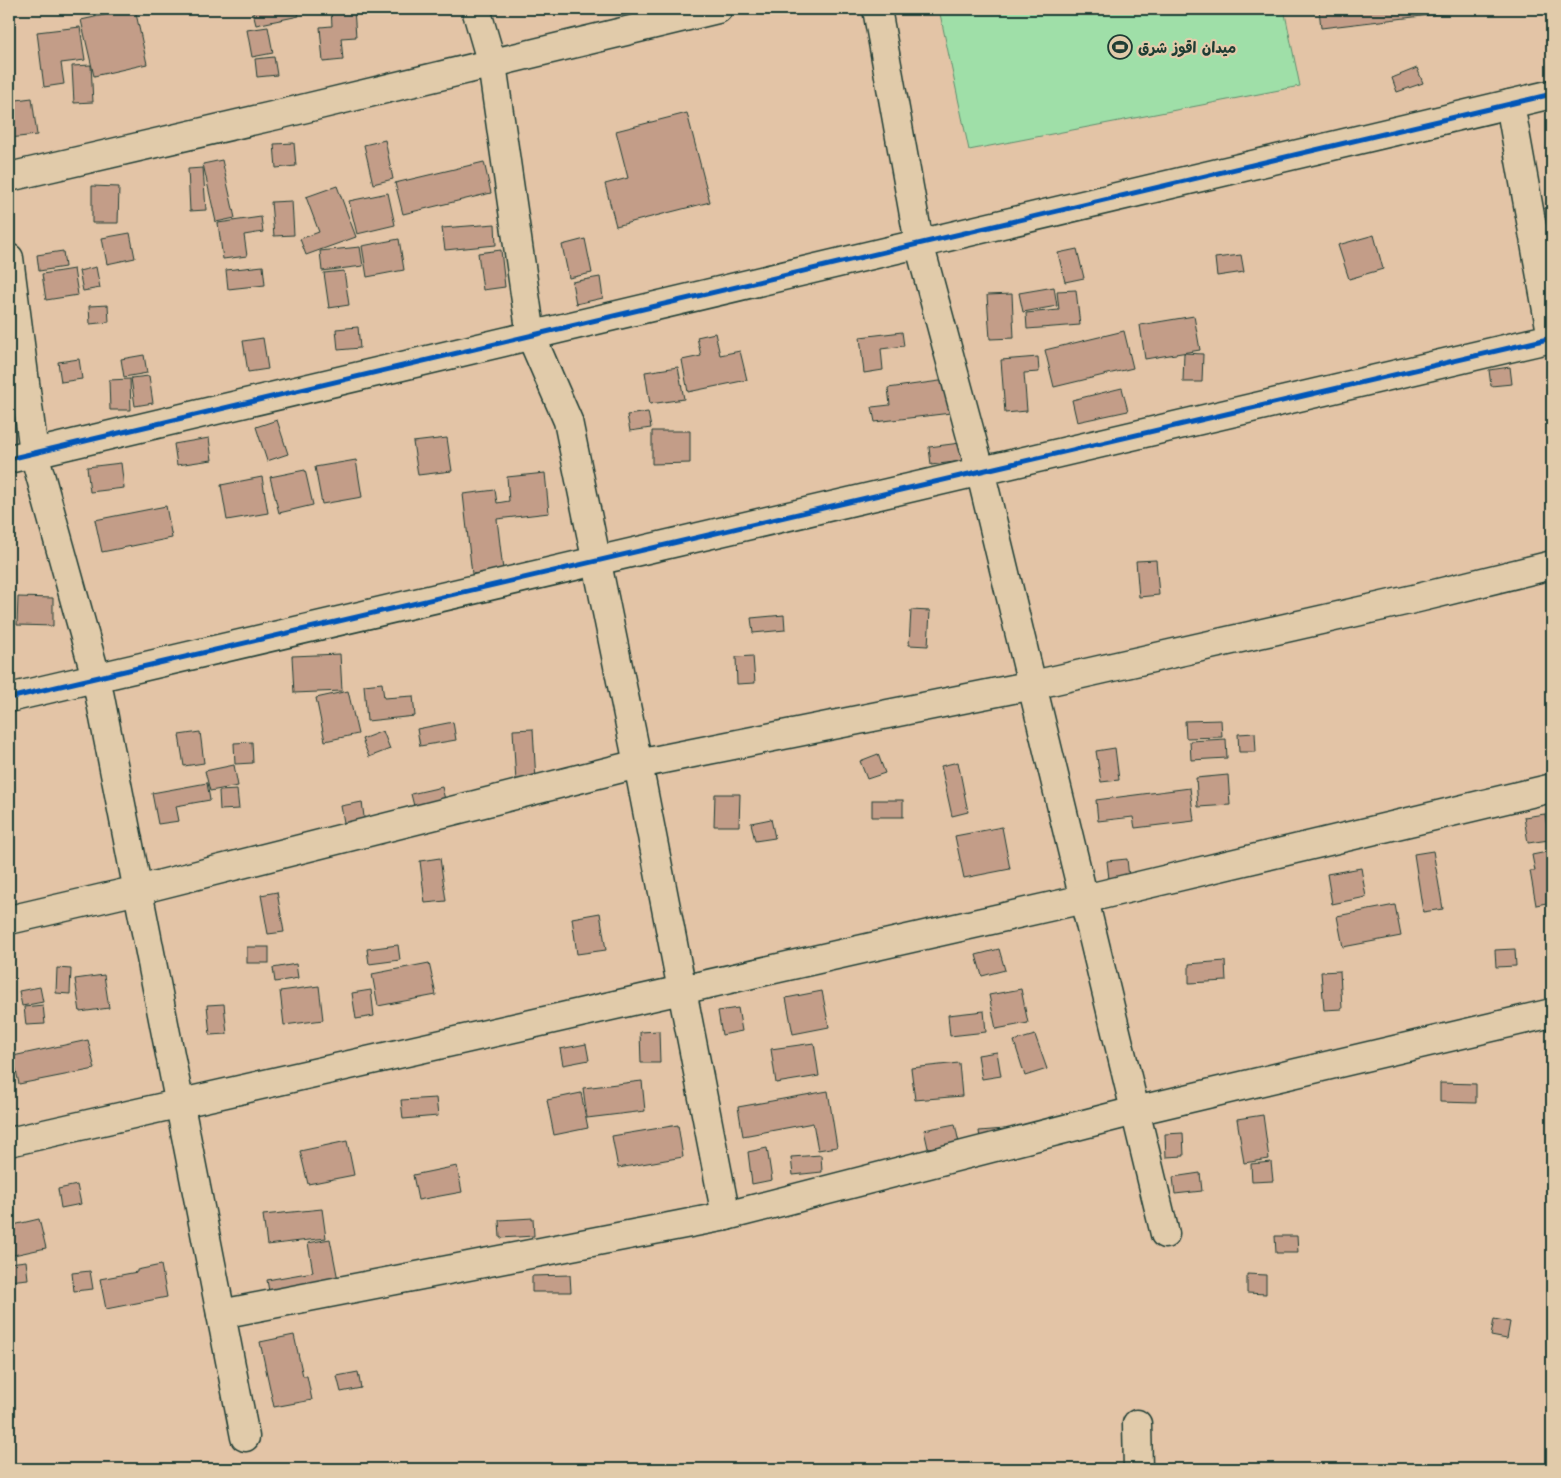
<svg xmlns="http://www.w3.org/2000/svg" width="1561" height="1478" font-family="Mali,'Playpen Sans Arabic',sans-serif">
<rect width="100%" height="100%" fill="#e3c4a6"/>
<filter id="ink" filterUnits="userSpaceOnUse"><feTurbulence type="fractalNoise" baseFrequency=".02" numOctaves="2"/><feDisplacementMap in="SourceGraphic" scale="10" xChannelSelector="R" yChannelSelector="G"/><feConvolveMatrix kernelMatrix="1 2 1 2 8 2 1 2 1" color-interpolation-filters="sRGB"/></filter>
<g filter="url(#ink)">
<!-- green -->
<polygon fill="#9fdfa8" stroke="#5f8e6e" points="939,9 1284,9 1300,86 969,150"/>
<!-- building -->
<g fill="#c39d88" stroke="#1f3d34">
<polygon points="131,9 135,9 147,64 94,76 81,20"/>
<polygon points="252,9 297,9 299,16 256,25"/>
<polygon points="331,9 354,9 356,37 341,38 343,60 323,62 320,27 332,26"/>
<polygon points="1319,9 1481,9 1321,28"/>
<polygon points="80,27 85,60 61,63 64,84 44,87 37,32"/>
<polygon points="268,27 273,53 252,57 247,30"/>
<polygon points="274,57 277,75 257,77 255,59"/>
<polygon points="91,65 93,102 74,103 72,66"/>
<polygon points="1417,68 1423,83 1397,92 1392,78"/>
<polygon points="32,98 37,135 9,138 9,101"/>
<polygon points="687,113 710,202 616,226 605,184 628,178 616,131"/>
<polygon points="385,140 393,179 373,184 364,145"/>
<polygon points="294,143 296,166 276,168 274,144"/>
<polygon points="222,160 235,218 216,222 203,164"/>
<polygon points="484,162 491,193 403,214 395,183"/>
<polygon points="203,168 206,210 190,211 188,169"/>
<polygon points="92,186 119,187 118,223 92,223"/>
<polygon points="337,186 356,237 306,255 300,239 319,232 306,197"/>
<polygon points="388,193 395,225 357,234 349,201"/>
<polygon points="292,201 294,235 274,236 271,202"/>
<polygon points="261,217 263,232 244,235 247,256 223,259 218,223"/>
<polygon points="495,224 496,245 445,250 442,228"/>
<polygon points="130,233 135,258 107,264 102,238"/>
<polygon points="1374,235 1383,269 1349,279 1338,245"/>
<polygon points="399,239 404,270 367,277 362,246"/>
<polygon points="585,239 592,273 569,278 562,245"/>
<polygon points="360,247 363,266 322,271 320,251"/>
<polygon points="1077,249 1084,278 1065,282 1058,253"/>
<polygon points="501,250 505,287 483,290 478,253"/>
<polygon points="63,251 65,267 39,271 37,255"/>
<polygon points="1241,255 1244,272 1217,276 1215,258"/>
<polygon points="263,266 265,285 228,289 226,270"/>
<polygon points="96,267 100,288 83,291 79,271"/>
<polygon points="74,269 78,295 46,300 42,274"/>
<polygon points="344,271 349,305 329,308 324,273"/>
<polygon points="600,277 603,298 576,304 572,282"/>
<polygon points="1054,287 1057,306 1023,312 1019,293"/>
<polygon points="1076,290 1080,325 1027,329 1026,313 1059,310 1057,291"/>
<polygon points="1012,294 1014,338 990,339 987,295"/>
<polygon points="108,305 109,322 90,324 89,306"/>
<polygon points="1194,316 1200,350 1145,359 1140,325"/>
<polygon points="358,327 360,348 338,350 336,329"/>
<polygon points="1124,331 1133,368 1054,387 1045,350"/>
<polygon points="902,332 904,346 881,349 883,370 864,373 860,337"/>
<polygon points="715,333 720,355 740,351 747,380 688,392 682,360 701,356 697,337"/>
<polygon points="263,338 268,369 248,372 243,341"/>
<polygon points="1184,353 1203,354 1202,382 1183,382"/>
<polygon points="144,355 147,373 124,377 121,359"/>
<polygon points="1038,357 1039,372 1024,373 1027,411 1005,413 1001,360"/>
<polygon points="79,359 82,379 61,382 58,362"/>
<polygon points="678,367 684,399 650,404 645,372"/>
<polygon points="1510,367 1512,384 1491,386 1489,370"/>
<polygon points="149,376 153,403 135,406 131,378"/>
<polygon points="130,379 131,410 110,410 109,380"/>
<polygon points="947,380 951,413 875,422 872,407 890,405 888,388"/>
<polygon points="1122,388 1128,411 1077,422 1072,400"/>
<polygon points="648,412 651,428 630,431 627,415"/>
<polygon points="277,420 288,454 267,461 256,427"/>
<polygon points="652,431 690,431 690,463 652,464"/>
<polygon points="209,438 212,460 177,465 174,444"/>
<polygon points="447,438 452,471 418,475 413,442"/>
<polygon points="960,443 962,461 931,465 929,447"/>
<polygon points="356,460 362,497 322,504 315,467"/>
<polygon points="121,463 124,488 90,492 87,467"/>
<polygon points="305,470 313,505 279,513 270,477"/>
<polygon points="545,473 549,513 497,519 503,570 472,574 463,494 495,490 497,503 509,501 507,477"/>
<polygon points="262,477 268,513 227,520 221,485"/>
<polygon points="166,506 172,538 102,552 95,520"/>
<polygon points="1156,560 1159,595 1139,597 1136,561"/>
<polygon points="18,597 53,598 53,626 17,625"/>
<polygon points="911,610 930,611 928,646 909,645"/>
<polygon points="784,615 785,630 753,633 751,618"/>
<polygon points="340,654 342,691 294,693 292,656"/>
<polygon points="753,656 755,683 737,684 736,657"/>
<polygon points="382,683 384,698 413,696 415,716 367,721 364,685"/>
<polygon points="348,691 358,734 325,741 316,698"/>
<polygon points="1221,720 1222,737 1186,738 1185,721"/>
<polygon points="453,722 456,740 420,746 417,729"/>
<polygon points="533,729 536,781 516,782 513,730"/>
<polygon points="383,731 390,749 369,757 362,739"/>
<polygon points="200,732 204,763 184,766 179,735"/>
<polygon points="1255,733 1256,752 1239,752 1238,734"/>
<polygon points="1226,739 1227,758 1191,760 1190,741"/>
<polygon points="252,742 253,763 235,764 234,743"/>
<polygon points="1115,748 1119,780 1101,782 1096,751"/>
<polygon points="878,754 885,773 867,779 860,761"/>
<polygon points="958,762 968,812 952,816 941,766"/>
<polygon points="234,765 238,786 210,791 205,771"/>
<polygon points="1228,775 1230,805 1198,807 1196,778"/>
<polygon points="207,783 210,800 176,806 179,821 158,824 152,793"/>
<polygon points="442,787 446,804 415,810 411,794"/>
<polygon points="1190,788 1194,821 1135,828 1133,817 1098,821 1096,800"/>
<polygon points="237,790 239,809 220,810 219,791"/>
<polygon points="715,794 740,794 739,826 714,826"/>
<rect x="872" y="800" width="31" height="17"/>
<polygon points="362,802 365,824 345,828 341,806"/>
<polygon points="1545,814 1549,840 1528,843 1524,817"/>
<polygon points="771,819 775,838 755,841 751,823"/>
<polygon points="1002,827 1010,869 964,878 955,836"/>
<polygon points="9,847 13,865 9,866"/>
<polygon points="1433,851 1443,909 1423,912 1414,854"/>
<polygon points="1552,851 1552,902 1536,905 1530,871 1535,871 1532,855"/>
<polygon points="440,858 446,901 425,903 420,861"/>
<polygon points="1127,859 1129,878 1109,879 1107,861"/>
<polygon points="1361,868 1366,897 1332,904 1327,874"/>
<polygon points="277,892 284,932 268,934 261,895"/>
<polygon points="1395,905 1401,936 1343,947 1337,916"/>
<polygon points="600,913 606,950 577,954 572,918"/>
<polygon points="398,945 400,960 369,964 367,949"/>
<rect x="247" y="947" width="22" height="16"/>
<polygon points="999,949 1005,970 982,976 976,955"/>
<polygon points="1515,949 1516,966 1496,967 1495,950"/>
<polygon points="1225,961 1226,981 1189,983 1189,964"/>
<polygon points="429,963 436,995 378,1006 372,974"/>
<polygon points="296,964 298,978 275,982 273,968"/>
<polygon points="57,968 71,969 70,994 56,993"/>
<polygon points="1340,971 1342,1009 1324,1010 1321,972"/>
<polygon points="104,975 109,1008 80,1012 75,979"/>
<polygon points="319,986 323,1020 284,1025 280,991"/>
<polygon points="40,987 43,1002 22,1006 19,991"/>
<polygon points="1021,989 1028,1023 996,1029 989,995"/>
<polygon points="371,990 374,1016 356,1019 352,993"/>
<polygon points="822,991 829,1027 793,1034 786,998"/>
<polygon points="224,1004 227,1034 210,1035 207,1005"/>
<polygon points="43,1005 45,1024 26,1025 24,1007"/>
<polygon points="738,1008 742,1031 722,1035 718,1011"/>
<polygon points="984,1011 986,1032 950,1036 948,1015"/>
<polygon points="659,1031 660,1063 641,1063 640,1032"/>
<polygon points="1035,1035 1047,1069 1025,1076 1014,1041"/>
<polygon points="88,1040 95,1069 19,1084 13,1056"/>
<polygon points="814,1043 819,1076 776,1083 771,1049"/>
<polygon points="586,1044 589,1060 563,1065 560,1049"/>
<polygon points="997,1052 1001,1076 982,1079 978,1055"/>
<polygon points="959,1063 962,1096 915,1100 911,1068"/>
<polygon points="642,1081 645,1111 587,1118 583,1088"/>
<polygon points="1440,1083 1476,1084 1476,1103 1440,1102"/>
<polygon points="828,1091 837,1147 818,1150 813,1123 743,1136 738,1107"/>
<polygon points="581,1093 588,1128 554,1135 547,1100"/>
<polygon points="436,1098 438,1116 403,1119 401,1100"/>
<polygon points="1263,1115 1269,1159 1244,1163 1237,1119"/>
<polygon points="955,1124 959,1143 928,1148 924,1130"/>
<polygon points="678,1125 683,1157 618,1168 612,1136"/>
<polygon points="1005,1129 1007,1145 981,1147 979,1131"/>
<polygon points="1183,1133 1184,1156 1166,1157 1165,1134"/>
<polygon points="347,1141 354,1175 308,1184 300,1151"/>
<polygon points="767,1148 772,1180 752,1184 748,1152"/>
<polygon points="821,1155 822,1172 793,1175 791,1157"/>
<polygon points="1271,1162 1273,1181 1252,1182 1251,1164"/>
<polygon points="457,1166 462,1192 418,1200 413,1175"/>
<polygon points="1200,1173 1202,1191 1175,1194 1173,1177"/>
<polygon points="77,1185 81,1204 61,1208 58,1189"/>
<polygon points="322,1209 326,1238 267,1245 263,1215"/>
<polygon points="533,1218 534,1236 500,1238 499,1220"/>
<polygon points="39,1219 46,1248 9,1256 9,1226"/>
<polygon points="1275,1236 1297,1236 1298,1253 1276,1253"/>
<polygon points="330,1239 339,1285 270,1297 267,1280 313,1272 308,1243"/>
<polygon points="26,1261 28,1279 9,1281 9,1263"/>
<polygon points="161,1265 167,1297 106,1309 100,1279 137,1272 137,1270"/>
<polygon points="90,1271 93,1289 74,1291 72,1273"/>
<polygon points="1247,1274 1266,1275 1266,1294 1247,1293"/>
<polygon points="570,1275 571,1292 532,1292 532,1276"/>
<polygon points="1494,1319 1510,1322 1507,1339 1491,1336"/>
<polygon points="294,1335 303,1376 307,1376 312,1400 274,1407 260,1342"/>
<polygon points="358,1372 361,1388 341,1392 337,1376"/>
</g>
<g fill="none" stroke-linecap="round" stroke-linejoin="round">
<!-- street casing -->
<g stroke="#1f3d34" stroke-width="31">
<g id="street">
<polyline points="476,9 492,64 531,336 568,421 638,764 726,1216"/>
<polyline points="877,9 919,243 980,470 1165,1234"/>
<polyline points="1510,104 1552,338"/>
<polyline points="9,177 277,115 718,9"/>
<polyline points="9,258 34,453 96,677 245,1437"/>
<polyline points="9,459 1552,94"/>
<polyline points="9,698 1552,338"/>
<polyline points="9,920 138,890 638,764 1033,685 1418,598 1552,565"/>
<polyline points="9,1142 1084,899 1552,788"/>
<polyline points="221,1314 726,1216 1135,1111 1552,1013"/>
<polyline points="1137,1424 1138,1469"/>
</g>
</g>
<!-- street -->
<use href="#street" stroke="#e1cbaa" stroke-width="28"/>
<!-- cycleway casing -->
<g stroke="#e1cbaa" stroke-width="8">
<g id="cycleway">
<polyline points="9,459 1552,94"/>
<polyline points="9,698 1552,338"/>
</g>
</g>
<!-- cycleway -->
<use href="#cycleway" stroke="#0057b8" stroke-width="5"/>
</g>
</g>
<!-- icons -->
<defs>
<g id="stadium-ring" transform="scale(1.25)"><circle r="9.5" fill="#e1cbaa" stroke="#1f3d34" stroke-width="1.5"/><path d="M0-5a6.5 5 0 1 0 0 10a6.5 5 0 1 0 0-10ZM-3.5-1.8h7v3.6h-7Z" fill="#1f3d34"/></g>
</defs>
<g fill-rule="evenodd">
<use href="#stadium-ring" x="1120" y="47"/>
</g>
<g text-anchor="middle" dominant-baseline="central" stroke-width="4.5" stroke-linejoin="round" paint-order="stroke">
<!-- poi labels -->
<g font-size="15" font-weight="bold" fill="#1f3d34" stroke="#e1cbaa" text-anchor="start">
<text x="1138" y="47">ميدان اقوز شرق</text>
</g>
</g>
<!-- margin -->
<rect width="1561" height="1478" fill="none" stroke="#e1cbaa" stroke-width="30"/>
<rect x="15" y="15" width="1531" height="1448" fill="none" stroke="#1f3d34" stroke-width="2" filter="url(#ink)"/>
</svg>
